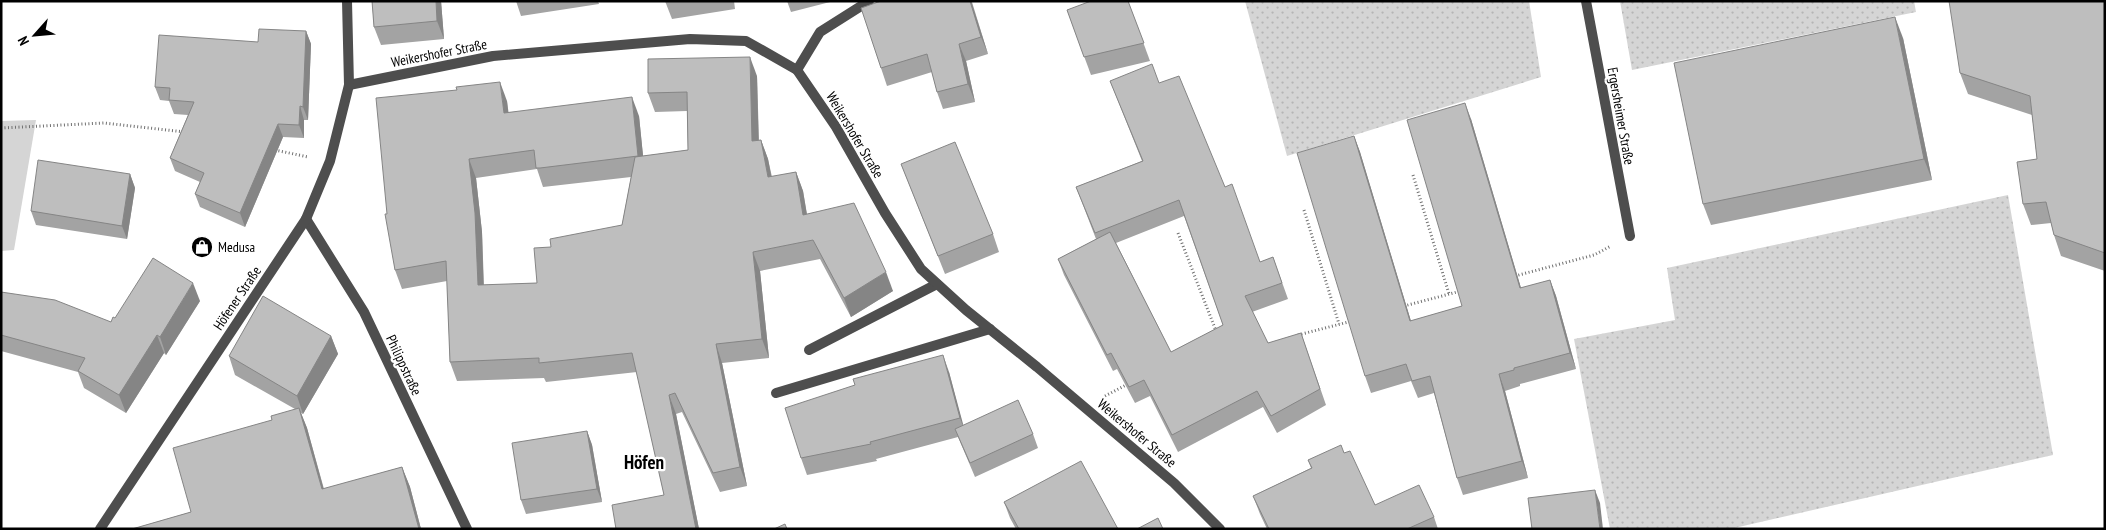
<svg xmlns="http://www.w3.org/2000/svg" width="2106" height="530" font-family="'PT Sans Narrow',sans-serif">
<defs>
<pattern id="grass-dots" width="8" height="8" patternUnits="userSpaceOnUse" patternTransform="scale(1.25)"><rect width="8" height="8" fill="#d5d5d5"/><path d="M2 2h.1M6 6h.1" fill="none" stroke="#b5b5b5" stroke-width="1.8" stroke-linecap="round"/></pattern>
</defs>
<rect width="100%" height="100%" fill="#fff"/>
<!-- grass -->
<g fill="url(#grass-dots)">
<polygon points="1245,1 1529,1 1541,77 1287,156"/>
<polygon points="1620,1 1914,1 1916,12 1632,70"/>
<polygon points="2008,195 2053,455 1730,529 1610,529 1574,339 1675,320 1667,268"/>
</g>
<!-- garden -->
<polygon fill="#d5d5d5" points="36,120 14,250 1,251 1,121"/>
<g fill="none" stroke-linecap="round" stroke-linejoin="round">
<!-- path -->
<g stroke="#707070" stroke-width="3" stroke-dasharray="1 2.5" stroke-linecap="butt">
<polyline points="1,128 104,123 185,132"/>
<polyline points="275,150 308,157"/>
<polyline points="1413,175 1449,294"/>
<polyline points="1304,210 1339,324"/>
<polyline points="1178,233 1216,331"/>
<polyline points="1515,276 1594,255 1611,246"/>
<polyline points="1404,306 1461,291"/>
<polyline points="1298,335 1352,321"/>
<polyline points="1105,396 1128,384"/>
</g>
<!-- lane -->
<g stroke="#4e4e4e" stroke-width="10">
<polyline points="797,70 820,32 869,1"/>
<polyline points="809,350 937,284"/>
<polyline points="776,393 990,329"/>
</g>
<!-- street -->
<g stroke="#4e4e4e" stroke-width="10">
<polyline points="1586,1 1630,236"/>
<polyline points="349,85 493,56 690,39 746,41 797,70 836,127 885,213 921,269 966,310 1037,367 1174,483 1220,529"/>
<polyline points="306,219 364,312 467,529"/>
<polyline points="100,529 306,219 330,161 349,85 347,1"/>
</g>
</g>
<!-- wall -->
<g fill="#a3a3a3" fill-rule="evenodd">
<polygon points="372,1 441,1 444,39 381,45 374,27"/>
<polygon points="516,1 598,1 599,4 521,16"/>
<polygon points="665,1 734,1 735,9 672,19"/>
<polygon points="787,1 834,1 791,12"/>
<polygon points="881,1 975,1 972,2 988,54 966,61 975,102 943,109 937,92 932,72 887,86 881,68"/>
<polygon points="1128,1 1150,61 1091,75 1067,10"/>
<polygon points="2105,1 2105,271 2061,256 2054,235 2051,223 2031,225 2023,204 2037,159 2032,115 1968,94 1960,73"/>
<polygon points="306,31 311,44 308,120 304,120 304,138 283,137 245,227 200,207 195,194 200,182 175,171 170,158 188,115 174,114 169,101 160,100 155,87 258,42"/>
<polygon points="1903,38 1932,180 1711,225 1703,204"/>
<path d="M757,76L759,140H761L768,159L772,177L796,172L803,191L807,214L893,291L851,317L820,259L760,271L769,358L722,363L747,486L720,492L682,412L676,414L699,529H616L664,495L637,372L546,382L544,378L457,381L450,362L447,281L402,289L395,270L387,214L507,101L508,112L639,116L643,156L688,150L687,111L655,112L648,93ZM537,169L543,187L631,177L622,225L551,247L537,283L484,285L482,232L476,178Z"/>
<path d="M1110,81L1159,83L1225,187L1260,262L1273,257L1288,299L1252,312L1268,343L1301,333L1326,405L1277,433L1263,407L1178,452L1150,396L1135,403L1117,369L1113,371L1064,275L1058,259L1096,239L1076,187L1142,161ZM1184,216L1223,325L1171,352L1116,243Z"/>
<polygon points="1471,119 1521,288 1550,280 1556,296 1576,369 1520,384 1520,386 1505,391 1528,478 1463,495 1457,478 1434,393 1418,398 1411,381 1371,393 1365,376 1354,136 1360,152 1411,321 1462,306"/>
<polygon points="901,164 993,234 999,252 945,274"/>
<polygon points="130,174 135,188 127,239 36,225 31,211"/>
<polygon points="1,292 111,322 115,318 200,301 166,355 164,353 126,413 84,388 78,372 1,351"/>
<polygon points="331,336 338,354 303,414 301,413 307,428 324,489 402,467 410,487 421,529 132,529 191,512 272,420 295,409 235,375 229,356"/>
<polygon points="949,372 963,426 1033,434 1038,448 975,477 958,437 876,459 877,461 807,475 801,458"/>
<polygon points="587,431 592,445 602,502 526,514 521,500"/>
<polygon points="1344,453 1375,505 1434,517 1438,529 1267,529 1260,514 1253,496 1311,468 1308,460"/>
<polygon points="1004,502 1118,529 1016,529 1010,518"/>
</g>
<!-- shaded-wall -->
<g fill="#858585">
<polygon points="436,1 441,1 444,39 437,21"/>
<polygon points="970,1 971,1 988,54 981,37"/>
<polygon points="1895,17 1903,38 1932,180 1924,159"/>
<polygon points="306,31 311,44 308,120 303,107"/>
<polygon points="959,44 966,61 975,102 968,84"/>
<polygon points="750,57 757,76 759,160 752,141"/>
<polygon points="500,82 507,101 511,132 504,113"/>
<polygon points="632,97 639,116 645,175 638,156"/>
<polygon points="1465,103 1471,119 1526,305 1520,288"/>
<polygon points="300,106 304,120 304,138 299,125"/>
<polygon points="278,124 283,137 245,227 240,213"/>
<polygon points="1354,136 1360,152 1416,338 1410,321"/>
<polygon points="761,140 768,159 775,196 768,177"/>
<polygon points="469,159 476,178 482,232 484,304 478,285"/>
<polygon points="796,172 803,191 810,234 803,215"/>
<polygon points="130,174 135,188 127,239 122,226"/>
<polygon points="753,252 760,271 769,358 762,339"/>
<polygon points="886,272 893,291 851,317 844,298"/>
<polygon points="1550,280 1556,296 1576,369 1570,353"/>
<polygon points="193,283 200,301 166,355 160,337"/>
<polygon points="157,335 164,353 126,413 119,395"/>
<polygon points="331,336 338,354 303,414 297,396"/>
<polygon points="716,344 722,363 747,486 740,467"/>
<polygon points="943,355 949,372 966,435 960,418"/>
<polygon points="1499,374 1505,391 1528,478 1522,461"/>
<polygon points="669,395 676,414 699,529 696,529"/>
<polygon points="299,408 307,428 329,509 322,489"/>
<polygon points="587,431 592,445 602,502 597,489"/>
<polygon points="402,467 410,487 421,529 419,529"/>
<polygon points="1595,490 1600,503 1603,529 1600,529"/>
</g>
<!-- building -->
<g fill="#bebebe" stroke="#858585">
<polygon points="372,1 436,1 437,21 374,27"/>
<polygon points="881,1 970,1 981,37 959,44 968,84 937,92 927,54 881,68 861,8"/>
<polygon points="1091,1 1128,1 1144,43 1084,57 1067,10"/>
<polygon points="1949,1 2105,1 2105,253 2054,235 2046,202 2023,204 2017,162 2037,159 2030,96 1960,73"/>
<polygon points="1895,17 1924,159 1703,204 1674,63"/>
<polygon points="259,29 306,31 303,107 300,106 299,125 278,124 240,213 195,194 204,173 170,158 194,102 169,100 170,88 155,87 159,35 258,42"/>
<polygon points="750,57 752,141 761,140 768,177 796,172 803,215 854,203 886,272 844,298 813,240 753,252 762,339 716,344 740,467 713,473 675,393 669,395 696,529 616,529 612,505 664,495 632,353 539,363 539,358 450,362 446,261 395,270 385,214 387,214 376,98 457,90 456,87 500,82 504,113 632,97 638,156 540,168 536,168 534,150 469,159 475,213 478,285 537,283 534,248 551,247 550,239 622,225 635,157 688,150 687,92 648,93 648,59"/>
<polygon points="1152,64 1159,83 1179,76 1225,187 1232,184 1260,262 1273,257 1282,283 1245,296 1268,343 1301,333 1320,389 1271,416 1257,391 1172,435 1144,380 1129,387 1111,353 1107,355 1058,259 1110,232 1171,352 1223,325 1179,200 1095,233 1076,187 1143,161 1110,81"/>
<polygon points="1465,103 1520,288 1550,280 1570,353 1514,368 1514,370 1499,374 1522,461 1457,478 1430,376 1412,381 1406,364 1365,376 1297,153 1354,136 1410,321 1462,306 1407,120"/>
<polygon points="955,142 993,234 938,256 901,164"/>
<polygon points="38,160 130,174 122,226 31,211"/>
<polygon points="153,258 193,283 160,337 157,335 119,395 78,371 85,358 1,335 1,292 55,300 111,322 113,317 115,318"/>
<polygon points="263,296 331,336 297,396 229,356"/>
<polygon points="943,355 960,418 870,442 871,444 801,458 785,408 855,385 853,379"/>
<polygon points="1018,400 1033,434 970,463 955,429"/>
<polygon points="299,408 322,489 402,467 419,529 132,529 191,512 173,448 272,420 271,416"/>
<polygon points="587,431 597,489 521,500 512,443"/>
<polygon points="1341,445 1344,453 1350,451 1375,505 1419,485 1434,517 1407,529 1269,529 1253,496 1312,468 1308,460"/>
<polygon points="1081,461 1118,529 1019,529 1004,502"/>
<polygon points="1595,490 1600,529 1532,529 1528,498"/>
<polygon points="1158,518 1163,529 1137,529"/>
<polygon points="785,524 787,529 774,529"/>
</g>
<!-- icons -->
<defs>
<g id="shop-disc" transform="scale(1.125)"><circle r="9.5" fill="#000" stroke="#fff"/><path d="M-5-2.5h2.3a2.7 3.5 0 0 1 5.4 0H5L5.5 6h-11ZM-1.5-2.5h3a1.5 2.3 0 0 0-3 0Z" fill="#fff"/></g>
</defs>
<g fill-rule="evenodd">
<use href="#shop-disc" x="202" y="247"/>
</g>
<g text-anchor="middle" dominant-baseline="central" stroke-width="4.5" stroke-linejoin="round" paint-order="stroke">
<!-- street labels -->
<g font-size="14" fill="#000" stroke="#fff">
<text transform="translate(439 53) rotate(-11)">Weikershofer Straße</text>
<text transform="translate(1621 116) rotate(80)">Ergersheimer Straße</text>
<text transform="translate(855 135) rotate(59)">Weikershofer Straße</text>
<text transform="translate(237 298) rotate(-56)">Höfener Straße</text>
<text transform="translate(404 365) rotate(65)">Philippstraße</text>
<text transform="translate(1137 433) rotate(40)">Weikershofer Straße</text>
</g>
<!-- poi labels -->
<g font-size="14" fill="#000" stroke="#fff" text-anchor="start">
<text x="218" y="247">Medusa</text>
</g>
<!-- district labels -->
<g font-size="19" font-weight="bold" fill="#000" stroke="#fff">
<text x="644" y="462">Höfen</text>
</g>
</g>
<!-- border -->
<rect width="2106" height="530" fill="none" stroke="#000000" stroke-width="5"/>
<!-- north arrow -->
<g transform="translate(35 35) rotate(243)" stroke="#ffffff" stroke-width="4" paint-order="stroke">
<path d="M0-4L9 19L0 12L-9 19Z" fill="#000000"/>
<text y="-8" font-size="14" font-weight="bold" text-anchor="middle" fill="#000000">N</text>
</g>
</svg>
